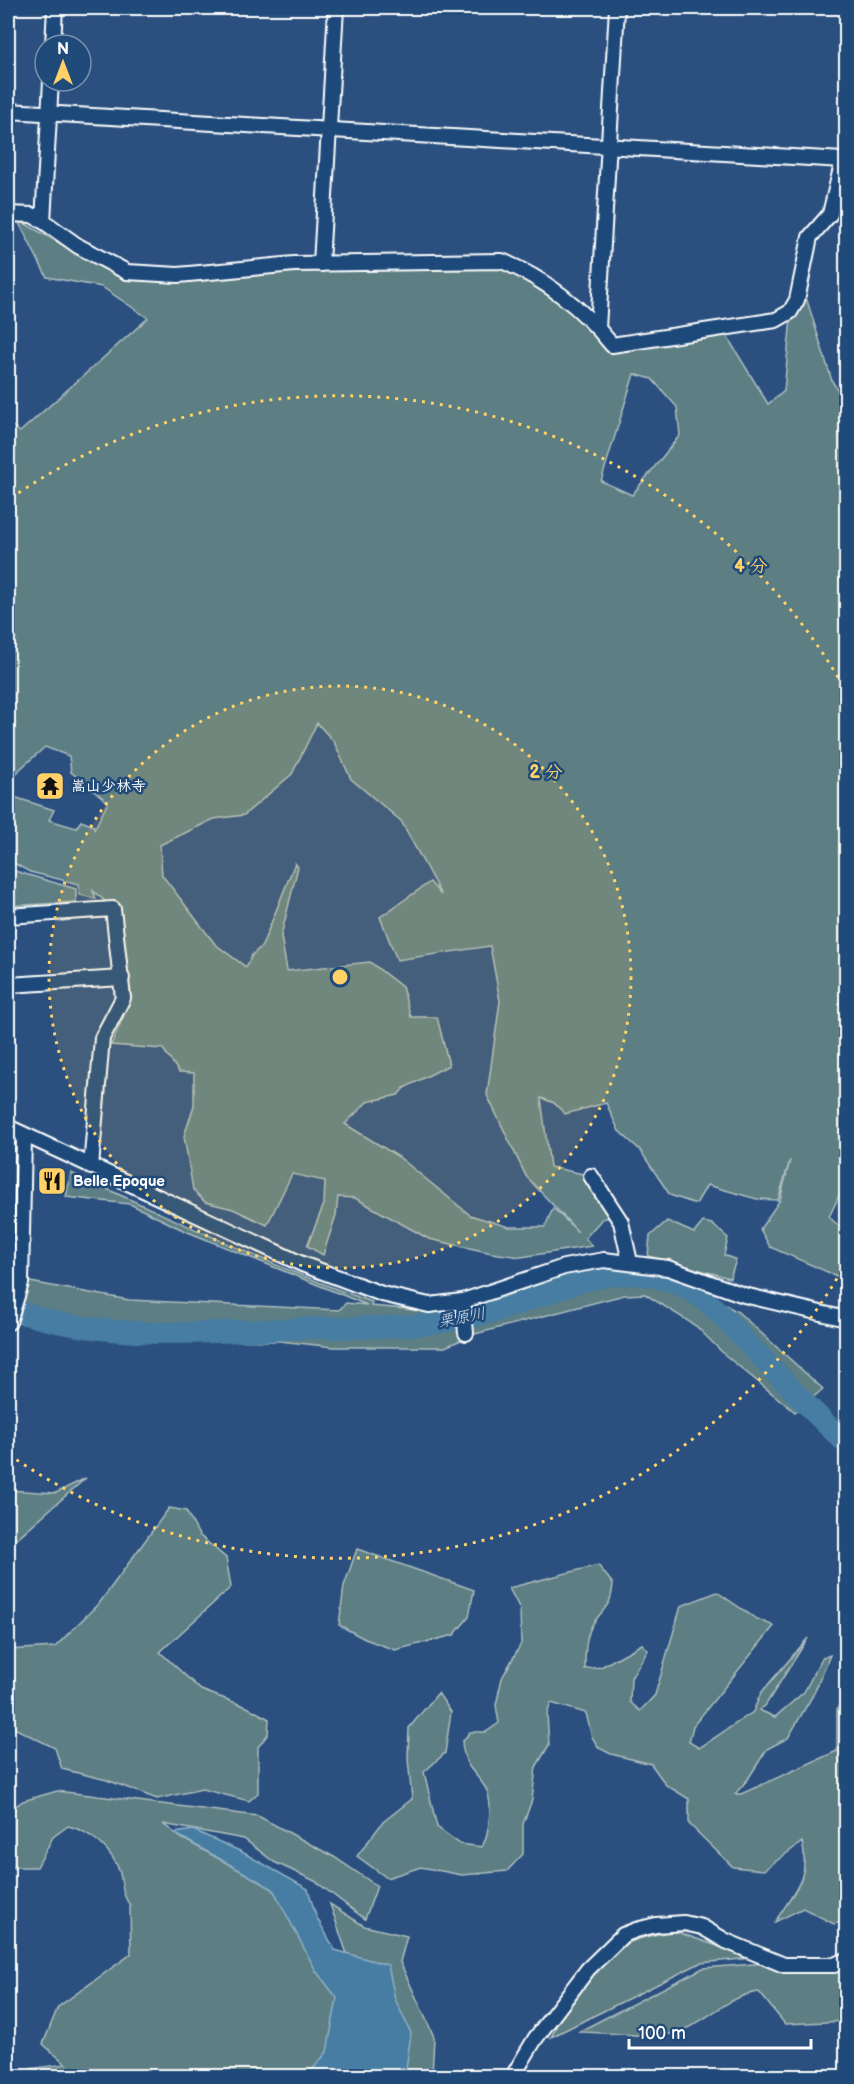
<svg xmlns="http://www.w3.org/2000/svg" width="854" height="2084" font-family="'Balsamiq Sans','Klee One',sans-serif">
<rect width="100%" height="100%" fill="#2b507f"/>
<filter id="ink" filterUnits="userSpaceOnUse"><feTurbulence type="fractalNoise" baseFrequency=".0167" numOctaves="2"/><feDisplacementMap in="SourceGraphic" scale="12" xChannelSelector="R" yChannelSelector="G"/><feConvolveMatrix kernelMatrix="1 2 1 2 8 2 1 2 1" color-interpolation-filters="sRGB"/></filter>
<g filter="url(#ink)">
<!-- green -->
<g fill="#5d7e82" stroke="#aebec0" stroke-width="1.5" fill-rule="evenodd">
<path d="M17,219L119,277L502,266L598,328L612,351L725,333L768,404L784,391L792,308L801,281L832,381L846,404V1181L829,1217L846,1232V1280L770,1247L760,1229L780,1200L790,1160L778,1200L757,1199L707,1185L696,1204L670,1195L640,1150L619,1131L606,1103L565,1114L554,1103L541,1098L550,1167L583,1174L610,1217L602,1219L585,1238L592,1246L521,1257L492,1253L429,1239L355,1198L338,1197L336,1215L323,1255L307,1246L324,1204L325,1181L292,1174L267,1225L233,1209L205,1202L193,1190L184,1136L194,1106V1073L179,1072L163,1049L111,1045L131,999L116,902H106L93,891L96,899L80,895L79,884L30,872L8,860V795L54,810L49,820L76,828L81,821L94,826V830L108,802L71,772L69,756L45,747L19,770L8,788V422L20,432L148,318L102,287L47,277ZM634,374L652,379L677,407L680,435L632,495L601,481ZM317,723L334,742L351,779L401,821L441,895L430,882L380,917L397,960L490,946L500,1001L487,1095L526,1176L578,1232L553,1208L545,1227H509L470,1215L399,1157L345,1124L367,1102L398,1095L404,1088L449,1065L437,1017H411L402,987L370,962L287,971L281,936L298,867L295,863L262,946L252,955L246,967L215,944L162,875L160,845L214,819L244,815L292,774Z"/>
<polygon points="8,869 76,889 76,902 8,906"/>
<path d="M71,1173C171,1217 269,1266 372,1302L371,1306L440,1312L496,1300L580,1272L622,1266L674,1275L738,1312L823,1389L795,1412L725,1355L696,1326L645,1294L624,1295L475,1334L445,1347H334L280,1341L155,1340L87,1335L8,1321V1278L129,1300L339,1310L346,1303L367,1305L183,1230L130,1204L66,1197Z"/>
<polygon points="667,1221 694,1233 703,1222 712,1224 728,1238 724,1255 736,1260 730,1278 648,1256 650,1236"/>
<polygon points="86,1478 8,1546 8,1490 56,1493"/>
<polygon points="169,1508 186,1511 199,1535 226,1558 231,1587 160,1652 201,1690 247,1707 269,1719 268,1734 258,1747 258,1793 249,1801 202,1789 157,1799 107,1780 62,1769 55,1748 8,1725 8,1650 55,1647 101,1601"/>
<polygon points="357,1549 474,1590 469,1617 454,1635 395,1650 365,1639 339,1625 344,1586"/>
<path d="M598,1565L613,1584C611,1606 606,1606 594,1622C585,1635 585,1654 585,1669L601,1667L642,1644L648,1650L631,1678L630,1702L640,1711L655,1695L681,1606L717,1592L755,1618L774,1626L693,1726L689,1742L699,1748L753,1712L761,1693L808,1638L765,1706L759,1710L775,1717L804,1692L822,1658L830,1655L813,1695L788,1738L767,1749L748,1779L735,1794H741L837,1751V1709L846,1692V1866L844,1867L846,1873V1921L834,1924L803,1908L775,1922C793,1893 811,1878 802,1842L764,1870L733,1867L689,1824V1799L666,1785L651,1764L611,1754L599,1748L592,1737L586,1713L551,1703L547,1714L549,1745L536,1767L532,1800L523,1824V1854L507,1871L462,1875L421,1867L387,1878L357,1856L383,1822L412,1799L408,1759L409,1728L438,1693L451,1712L445,1753L424,1772L437,1827L460,1844L482,1847C489,1834 494,1801 485,1787C472,1767 465,1770 462,1742L470,1732H486L499,1723L496,1705L502,1678L521,1644L520,1609L509,1588Z"/>
<path d="M57,1791L258,1816L334,1857L377,1886L365,1919L315,1881L274,1862L244,1839L163,1824L180,1837L273,1889L329,1984L347,1954L330,1904L364,1926L407,1936L400,1962L434,2037L432,2076H30V2069L66,2064L43,2044L58,2007L131,1954L130,1905C123,1897 122,1884 120,1873C113,1850 90,1831 68,1826L53,1837L37,1867H8V1811L23,1801Z"/>
<path d="M674,1931L752,1958L700,1963L551,2037C569,1999 592,1957 633,1941C646,1936 660,1934 674,1931Z"/>
<path d="M846,1957V2021L785,2024L759,1992C729,1995 709,2020 681,2031C657,2041 606,2031 578,2032L703,1968Z"/>
</g>
<!-- water -->
<polygon fill="#467da2" stroke="#90b1c7" stroke-width="1.5" points="193,1830 242,1852 308,1889 316,1916 335,1950 388,1965 395,1999 411,2033 405,2076 307,2076 327,2052 337,1998 316,1971 273,1889 174,1833"/>
<g fill="none" stroke-linecap="round" stroke-linejoin="round">
<!-- river -->
<path stroke="#467da2" stroke-width="22" d="M8,1308C101,1343 210,1332 308,1328C348,1327 389,1329 428,1324C448,1322 481,1316 500,1310C558,1292 615,1257 677,1284C715,1301 728,1324 756,1352C786,1382 815,1415 846,1443"/>
<!-- minor casing -->
<g stroke="#fff" stroke-width="18">
<g id="minor">
<polyline points="53,45 55,8"/>
<path d="M51,81L43,221L78,246L127,272L178,275L294,264L502,261C545,279 583,309 612,345L776,320L790,312L797,300L810,237L830,214L843,160H846"/>
<polyline points="8,111 843,160"/>
<polyline points="8,214 32,215 43,221"/>
<polyline points="321,264 336,8"/>
<polyline points="598,328 617,8"/>
<polyline points="8,916 113,909 123,998 102,1038 91,1167"/>
<polyline points="8,985 122,978"/>
<polyline points="8,1127 302,1264 382,1294 429,1305 463,1301 564,1267 604,1260 668,1268 744,1295 846,1319"/>
<polyline points="591,1176 621,1222 630,1262"/>
<polyline points="463,1301 466,1333"/>
<polyline points="9,1322 21,1283 24,1136"/>
<polyline points="513,2076 535,2039 588,1969 623,1935 636,1930 656,1925 684,1923 702,1927 726,1941 784,1965 834,1965 846,1960"/>
</g>
</g>
<!-- minor -->
<use href="#minor" stroke="#1f4a7a" stroke-width="14"/>
</g>
</g>
<!-- distance rings -->
<circle cx="340" cy="977" r="291" fill="#ffd166" fill-opacity=".12"/>
<g fill="none" stroke="#ffd166" stroke-width="3" stroke-dasharray="3 6">
<circle cx="340" cy="977" r="291"/>
<path d="M846 1263A581 581 0 0 1 11 1456M11 498A581 581 0 0 1 846 691"/>
</g>
<!-- icons -->
<defs>
<g id="temple-square" transform="scale(1.5)"><rect x="-9" y="-9" width="18" height="18" rx="4" fill="#ffd166" stroke="#1f4a7a"/><path d="M0-6L5-2H3V0L6.5 2.5H4V6H1.5V3h-3V6H-4V2.5H-6.5L-3 0V-2H-5Z" fill="#111"/></g>
<g id="restaurant-square" transform="scale(1.5)"><rect x="-9" y="-9" width="18" height="18" rx="4" fill="#ffd166" stroke="#1f4a7a"/><path d="M-5-6h1v4h1v-4h1v4h1v-4h1v5L-1.5 .5V6h-2V.5L-5-1ZM5-6V6H3V1.5H1.5Q1.5-4 5-6Z" fill="#111"/></g>
</defs>
<g fill-rule="evenodd">
<use href="#temple-square" x="50" y="786"/>
<use href="#restaurant-square" x="52" y="1181"/>
</g>
<g text-anchor="middle" dominant-baseline="central" stroke-width="5" stroke-linejoin="round" paint-order="stroke">
<!-- poi labels -->
<g font-size="15" font-weight="bold" fill="#fff" stroke="#1f4a7a" text-anchor="start">
<text x="71" y="786">嵩山少林寺</text>
<text x="73" y="1181">Belle Epoque</text>
</g>
<!-- water labels -->
<g font-size="16" font-style="italic" fill="#d1dee8" stroke="#1f4a7a">
<text transform="translate(462 1318) rotate(-11)">栗原川</text>
</g>
</g>
<circle cx="340" cy="977" r="9" fill="#ffd166" stroke="#1f4a7a" stroke-width="3"/>
<g font-size="18" text-anchor="middle" font-weight="bold" fill="#ffd166" stroke="#1f4a7a" stroke-width="5" stroke-linejoin="round" paint-order="stroke">
<text x="751" y="572">4 分</text>
<text x="546" y="778">2 分</text>
</g>
<!-- margin -->
<rect width="854" height="2084" fill="none" stroke="#1f4a7a" stroke-width="30"/>
<rect x="15" y="15" width="824" height="2054" fill="none" stroke="#fff" stroke-width="2" filter="url(#ink)"/>
<!-- north arrow -->
<g transform="translate(63 63)"><circle r="28" fill="#1f4a7a" stroke="#7992af" stroke-width="1.5"/>
<path d="M0-4.5L10 22L0 15L-10 22Z" fill="#ffd166"/>
<text y="-9" font-size="16" font-weight="bold" text-anchor="middle" fill="#ffffff">N</text>
</g>
<!-- scale -->
<path d="M629 2039v9h182v-9" fill="none" stroke="#ffffff" stroke-width="3"/>
<text x="638" y="2039" font-size="18" fill="#ffffff" stroke="#1f4a7a" stroke-width="4.5" paint-order="stroke">100 m</text>
</svg>
